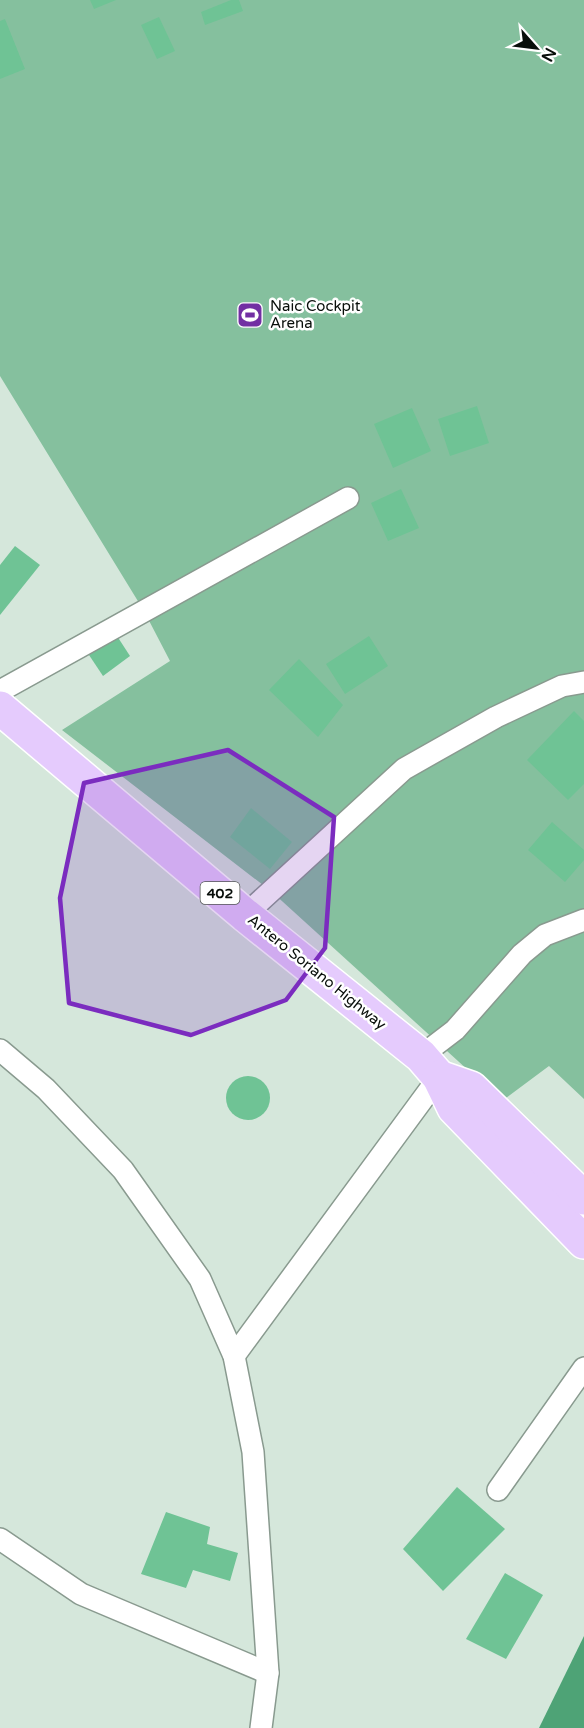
<svg xmlns="http://www.w3.org/2000/svg" width="584" height="1728" font-family="'Varela Round',sans-serif">
<rect width="100%" height="100%" fill="#d5e7db"/>
<!-- green -->
<polygon fill="#85c09e" points="0,0 584,0 584,1099 549,1066 502,1101 272,892 62,730 170,661 144,611 0,376"/>
<!-- water -->
<polygon fill="#4ea376" points="584,1636 584,1728 539,1728"/>
<!-- building -->
<g fill="#6fc395">
<polygon points="90,0 116,0 94,9"/>
<polygon points="231,0 239,0 243,11 205,25 201,12"/>
<polygon points="159,17 175,51 157,59 141,25"/>
<polygon points="5,19 25,69 0,79 0,21"/>
<polygon points="477,406 489,443 450,456 438,419"/>
<polygon points="412,408 431,451 393,468 374,424"/>
<polygon points="401,489 419,528 388,541 371,503"/>
<polygon points="15,546 40,565 0,615 0,565"/>
<polygon points="117,636 130,656 103,676 89,655"/>
<polygon points="369,636 388,666 345,694 326,664"/>
<polygon points="299,659 343,705 318,737 269,690"/>
<polygon points="574,711 584,721 584,784 568,800 527,760"/>
<polygon points="251,808 292,842 270,869 230,837"/>
<polygon points="552,822 584,850 584,860 565,882 528,850"/>
<circle cx="248" cy="1098" r="22"/>
<polygon points="457,1487 505,1529 443,1591 403,1549"/>
<polygon points="166,1512 210,1527 207,1544 238,1553 230,1581 193,1570 186,1588 141,1574"/>
<polygon points="505,1573 543,1595 506,1659 466,1639"/>
</g>
<g fill="none" stroke-linecap="round" stroke-linejoin="round">
<!-- street casing -->
<g stroke="#899a8f" stroke-width="24">
<g id="street">
<polyline points="0,691 348,498"/>
<polyline points="245,915 404,769 496,717 562,686 584,682"/>
<polyline points="0,1050 46,1089 123,1170 200,1279 234,1356 253,1452 268,1673 261,1728"/>
<polyline points="421,1056 455,1030 522,954 545,935 584,920"/>
<polyline points="234,1356 439,1077"/>
<polyline points="498,1490 584,1368"/>
<polyline points="0,1539 81,1594 268,1673"/>
</g>
</g>
<!-- primary casing -->
<g stroke="#fff" stroke-width="36">
<g id="primary">
<polyline points="0,708 245,915 421,1056 439,1077 454,1108 584,1242"/>
<polyline points="439,1077 471,1088 584,1198"/>
</g>
</g>
<!-- street -->
<use href="#street" stroke="#fff" stroke-width="21"/>
<!-- primary -->
<use href="#primary" stroke="#e5cbfd" stroke-width="33"/>
</g>
<!-- marked area -->
<path fill="#7b2cbf" fill-opacity="0.2" stroke="#7b2cbf" stroke-width="4.5" stroke-linejoin="round" d="M228,750L334,817L325,948L286,1000L191,1035L69,1003L60,898L84,783Z"/>
<!-- icons -->
<defs>
<g id="stadium-square" transform="scale(1.35)"><rect x="-9" y="-9" width="18" height="18" rx="4" fill="#722fa3" stroke="#fff"/><path d="M0-5a6.5 5 0 1 0 0 10a6.5 5 0 1 0 0-10ZM-3.5-1.8h7v3.6h-7Z" fill="#fff"/></g>
</defs>
<g fill-rule="evenodd">
<use href="#stadium-square" x="250" y="315"/>
</g>
<g text-anchor="middle" dominant-baseline="central" stroke-width="5" stroke-linejoin="round" paint-order="stroke">
<!-- shield labels -->
<rect fill="#fff" stroke="#525654" stroke-width="1.5" x="200.5" y="882" width="39" height="22" rx="4.5"/>
<g font-size="14" font-weight="bold" fill="#080e0a">
<text x="220" y="893">402</text>
</g>
<!-- poi labels -->
<g font-size="15" fill="#080e0a" stroke="#fff" text-anchor="start">
<text x="270" y="306">Naic Cockpit<tspan x="270" dy="17">Arena</tspan></text>
</g>
<!-- street labels -->
<g font-size="15" fill="#080e0a" stroke="#fff">
<text transform="translate(317 972) rotate(39)">Antero Soriano Highway</text>
</g>
</g>
<!-- north arrow -->
<g transform="translate(536 48) rotate(118)" stroke="#ffffff" stroke-width="4.5" paint-order="stroke">
<path d="M0-4.5L10 22L0 15L-10 22Z" fill="#080e0a"/>
<text y="-9" font-size="16" font-weight="bold" text-anchor="middle" fill="#080e0a">N</text>
</g>
</svg>
